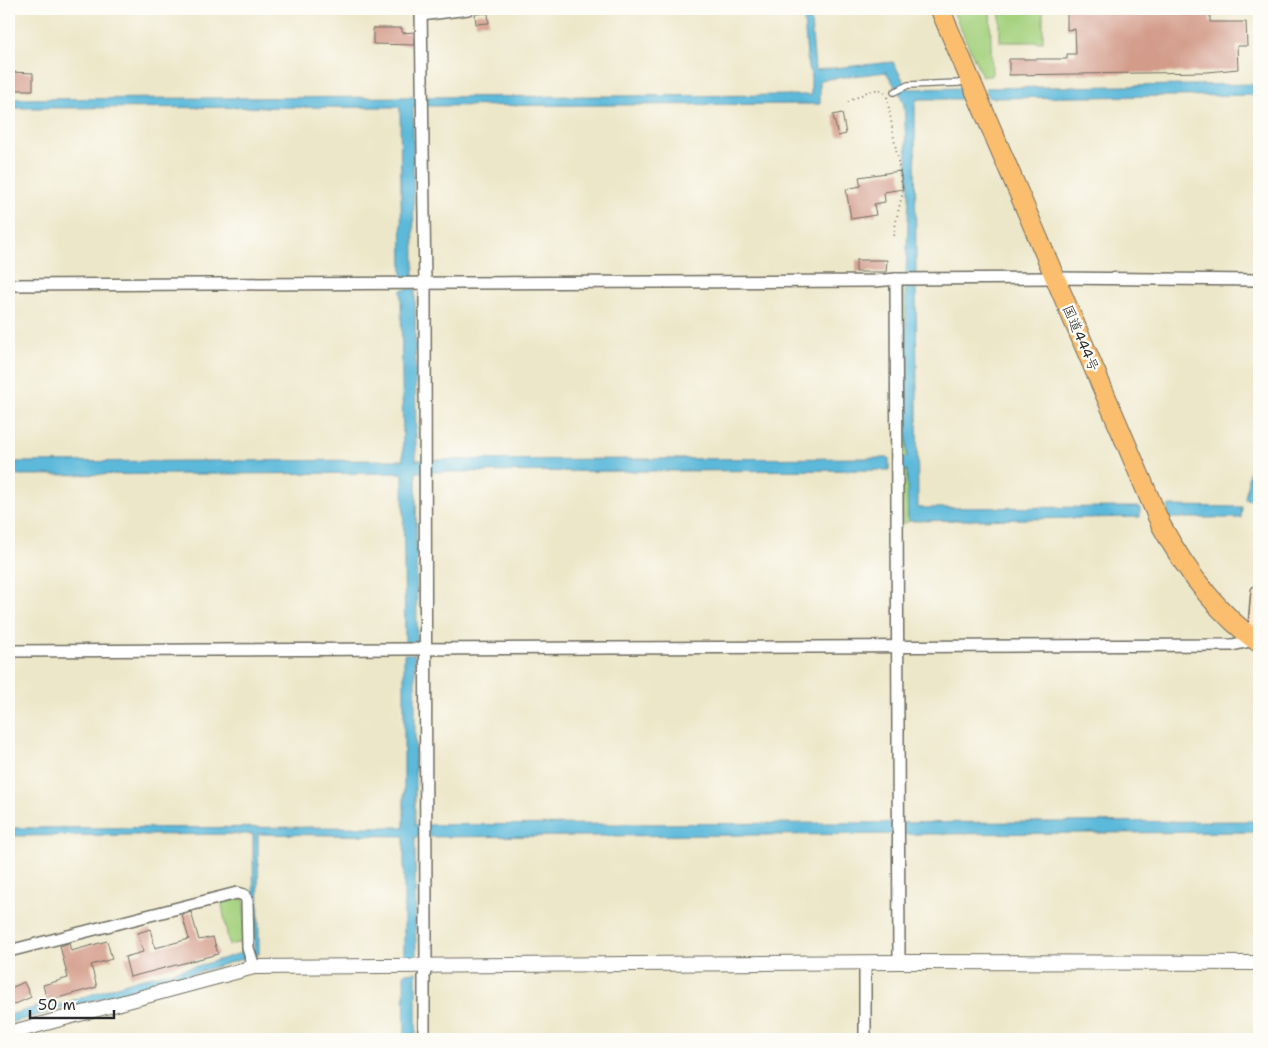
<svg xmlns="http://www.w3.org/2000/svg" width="1268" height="1048" font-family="'Shantell Sans','Klee One',sans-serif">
<rect width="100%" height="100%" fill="#fdfcf7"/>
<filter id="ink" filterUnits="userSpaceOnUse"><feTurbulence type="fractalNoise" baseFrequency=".02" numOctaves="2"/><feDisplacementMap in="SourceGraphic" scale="10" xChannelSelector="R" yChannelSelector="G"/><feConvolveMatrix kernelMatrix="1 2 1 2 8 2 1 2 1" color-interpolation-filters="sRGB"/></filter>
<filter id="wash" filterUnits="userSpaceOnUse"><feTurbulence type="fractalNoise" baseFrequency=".0096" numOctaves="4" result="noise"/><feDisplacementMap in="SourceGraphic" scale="20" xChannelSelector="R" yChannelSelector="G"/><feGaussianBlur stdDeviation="1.12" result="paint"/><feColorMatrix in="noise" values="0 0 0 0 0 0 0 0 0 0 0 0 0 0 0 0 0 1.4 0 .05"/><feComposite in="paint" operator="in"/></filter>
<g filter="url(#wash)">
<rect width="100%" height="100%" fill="#ede7c9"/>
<!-- green -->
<g fill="#a5d27f" stroke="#687e55">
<polygon points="952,9 990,9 992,76 982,76"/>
<rect x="1000" y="9" width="43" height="33"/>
<polygon points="906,285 907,458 901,458 901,286"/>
<polygon points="901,470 907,470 908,518 910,521 902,524"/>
<polygon points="235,895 244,900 245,941 229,945 221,899"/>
</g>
<!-- water -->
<g fill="#5cb9da" stroke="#447282">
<polygon points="803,9 810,9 815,70 893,62 908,89 966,88 970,99 918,99 915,103 916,274 906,274 909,195 904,105 900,94 886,72 820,80 820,104 413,106 414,280 402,279 400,107 9,108 9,99 811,95 811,74 808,68"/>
<polygon points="1259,84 1259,95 989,98 985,88"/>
<polygon points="906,285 916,285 918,508 1140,507 1140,517 910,521 908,518 907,470 901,470 901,458 907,457"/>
<polygon points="415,288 416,460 889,458 889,470 416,472 417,645 405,644 403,473 9,475 9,462 403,460 401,290"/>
<polygon points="1259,410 1259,472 1254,500 1245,499"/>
<polygon points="1168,506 1242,507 1241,518 1168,518"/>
<polygon points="404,654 415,654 415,825 1259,821 1259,832 415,837 416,958 404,958 404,836 258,834 259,954 178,978 9,1023 9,1015 37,1007 62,1004 139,979 202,965 254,949 253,834 9,836 9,828 404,827"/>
<polygon points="416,972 416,1039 405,1039 404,973"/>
</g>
<g id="blocks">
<!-- building -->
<g fill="#d39b8a">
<polygon points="1067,9 1182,9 1182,14 1210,12 1210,22 1246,22 1247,46 1237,46 1238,69 1208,72 1009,75 1009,59 1067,59 1067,54 1076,54 1075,29 1067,30"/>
<polygon points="488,13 489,23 476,24 475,14"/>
<polygon points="373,28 402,28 402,33 414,32 414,45 373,44"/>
<polygon points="9,72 33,73 33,90 9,90"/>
<polygon points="842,113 846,134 838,136 833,115"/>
<polygon points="900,171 903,189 884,192 885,202 874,204 876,215 851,219 846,189 861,186 859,177"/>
<polygon points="856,260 887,260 886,272 856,272"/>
<polygon points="191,912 199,940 213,937 218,954 130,977 125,957 143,952 138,933 150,929 155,948 189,939 182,915"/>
<polygon points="107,941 112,959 91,965 97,987 47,1001 43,985 68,978 60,946 69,943 71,951"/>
<polygon points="24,982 31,997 9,1007 9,989"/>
</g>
</g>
</g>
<g filter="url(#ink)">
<use href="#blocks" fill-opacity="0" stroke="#6f6d62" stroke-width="1"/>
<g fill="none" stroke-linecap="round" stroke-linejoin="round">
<!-- service casing -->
<g stroke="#6f6d62" stroke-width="8">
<polyline id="service" points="894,92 908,85 959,83 967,80"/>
</g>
<!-- minor casing -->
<g stroke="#6f6d62" stroke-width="14">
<g id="minor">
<polyline points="421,9 425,284 426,966 424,977 424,1039"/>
<polyline points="421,15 468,9"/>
<polyline points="9,285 875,281 896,279"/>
<polyline points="9,651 1232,645 1255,640"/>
<polyline points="9,951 237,893 244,895 247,900 248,948 254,967"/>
<polyline points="899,962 896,279 1055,278 1259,280"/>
<polyline points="865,964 865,1039"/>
</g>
</g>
<!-- tertiary casing -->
<g stroke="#6f6d62" stroke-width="16">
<polyline id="tertiary" points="9,1033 254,967 899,962 1259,963"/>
</g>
<!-- secondary casing -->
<g stroke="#6f6d62" stroke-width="18">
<polyline id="secondary" points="1255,640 1259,592"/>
</g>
<!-- trunk casing -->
<g stroke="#6f6d62" stroke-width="21">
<path id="trunk" d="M940,9L1161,525C1186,571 1217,613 1259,643"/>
</g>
<!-- path -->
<g stroke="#6f6d62" stroke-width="2" stroke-dasharray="1 4" stroke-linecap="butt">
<polyline points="887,97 903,191 896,221 894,237"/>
<polyline points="848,102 867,92 879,89 885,93"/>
</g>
<!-- service -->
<use href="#service" stroke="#fff" stroke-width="5.5"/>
<!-- minor -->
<use href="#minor" stroke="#fff" stroke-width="11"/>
<!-- tertiary -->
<use href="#tertiary" stroke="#fff" stroke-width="14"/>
<!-- secondary -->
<use href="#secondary" stroke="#fde5c5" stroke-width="15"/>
<!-- trunk -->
<use href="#trunk" stroke="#fbbe6e" stroke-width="19"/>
</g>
</g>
<g text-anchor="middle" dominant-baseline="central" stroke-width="5" stroke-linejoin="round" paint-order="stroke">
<!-- street labels -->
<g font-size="14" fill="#2b2b2b" stroke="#fdfcf7">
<text transform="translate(1081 338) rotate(67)">国道444号</text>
</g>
</g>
<!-- margin -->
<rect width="1268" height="1048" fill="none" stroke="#fdfcf7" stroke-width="30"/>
<!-- scale -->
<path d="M30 1010v8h84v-8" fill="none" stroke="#2b2b2b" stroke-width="2.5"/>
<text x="38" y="1010" font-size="15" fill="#2b2b2b" stroke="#fdfcf7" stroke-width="4" paint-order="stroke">50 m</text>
</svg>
